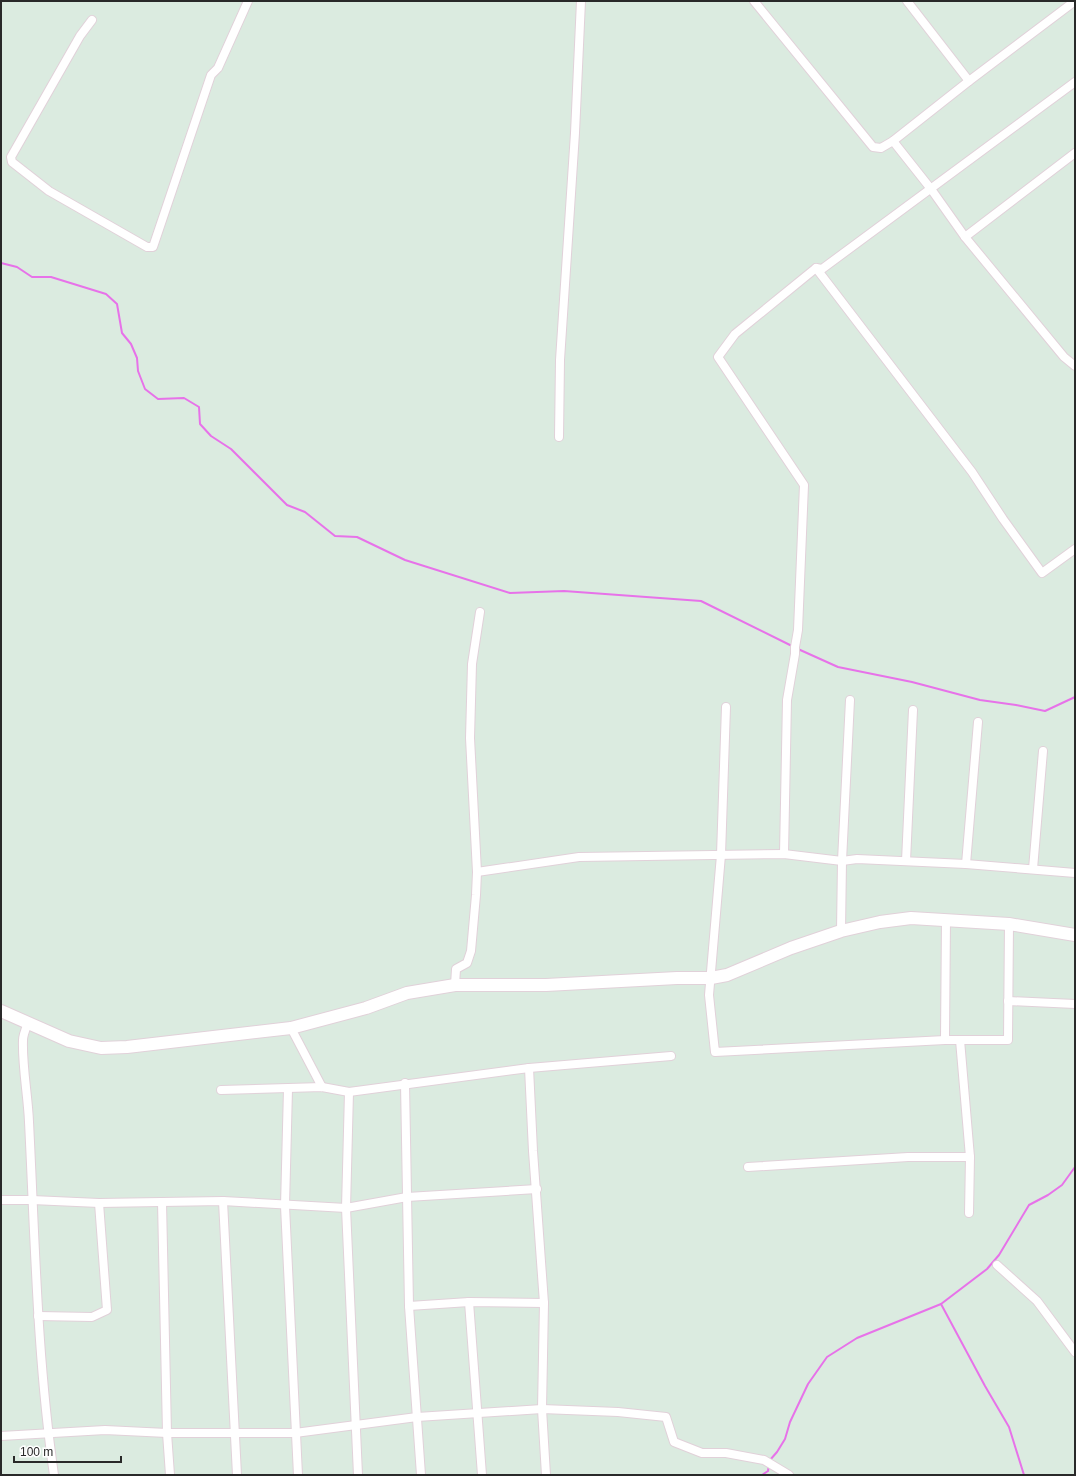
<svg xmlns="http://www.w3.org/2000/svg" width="1076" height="1476" font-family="Arial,sans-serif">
<rect width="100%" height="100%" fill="#dbebe0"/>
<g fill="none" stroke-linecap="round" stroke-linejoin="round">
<!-- stream -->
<g stroke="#e772e9" stroke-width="2">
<polyline points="1,263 17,267 32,277 51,277 106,294 117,304 122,333 131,344 137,358 138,371 145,389 158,399 184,398 199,407 200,424 211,436 231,449 287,505 305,512 335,536 357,537 405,560 510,593 564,591 701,601 794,647"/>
<polyline points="798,649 838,667 912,682 980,700 1016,705 1045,711 1075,697"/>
<polyline points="941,1304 985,1386 1009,1427 1024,1475"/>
<polyline points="770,1460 777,1452 785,1439 790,1422 808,1384 827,1357 857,1338 941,1304 987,1269 999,1255 1029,1205 1048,1195 1062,1185 1075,1167"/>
<polyline points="762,1475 768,1471 769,1464"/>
</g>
<!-- street casing -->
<g stroke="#e1d1d9" stroke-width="10">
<g id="street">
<polyline points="754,1 873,147 881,148 893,141 931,189 965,237 1064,357 1075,366"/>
<polyline points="907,1 969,81"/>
<polyline points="92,20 80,36 11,157 12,162 49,191 147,247 153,247 211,75 218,68 248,1"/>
<polyline points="893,141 969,81 1075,1"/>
<polyline points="965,237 1075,153"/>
<polyline points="816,268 972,472 1003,519 1042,573 1075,549"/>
<polyline points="559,437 560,360 575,133 581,1"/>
<polyline points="726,707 721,855 709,995 715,1052 945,1040 1008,1040 1009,924"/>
<polyline points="784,854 787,700 795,654 795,647 798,630 804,485 718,357 735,334 816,268 822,269 1075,82"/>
<polyline points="906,861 913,710"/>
<polyline points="966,864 978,722"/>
<polyline points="1033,869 1043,751"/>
<polyline points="477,872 579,857 784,854 842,861 857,859 966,864 1075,873"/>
<polyline points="841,931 842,861 850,700"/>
<polyline points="455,985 456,969 467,963 471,951 476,895 477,872 470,738 472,664 480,612"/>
<polyline points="1008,1001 1075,1004"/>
<path d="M28,1023C26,1028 23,1035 23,1040C22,1066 28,1096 29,1122C35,1240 37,1358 54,1475"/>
<polyline points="291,1028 322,1087"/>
<polyline points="945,1040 946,919"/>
<polyline points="960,1040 970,1157 969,1213"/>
<polyline points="529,1068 533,1151 544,1303 542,1409 546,1475"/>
<polyline points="405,1083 409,1306 421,1475"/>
<polyline points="288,1089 285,1206 298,1475"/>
<polyline points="221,1090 322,1087 349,1092 529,1068 671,1056"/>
<polyline points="349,1092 346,1208 358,1475"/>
<polyline points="748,1167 908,1157 970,1157"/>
<polyline points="1,1200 32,1200 99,1203 223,1201 346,1208 407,1197 537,1189"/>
<polyline points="223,1201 237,1475"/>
<polyline points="162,1202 167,1433 170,1475"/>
<polyline points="997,1265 1037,1301 1075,1352"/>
<polyline points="469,1302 482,1475"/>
<polyline points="409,1306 469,1302 544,1303"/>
<polyline points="38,1316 92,1317 107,1310 99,1203"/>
<polyline points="1,1436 105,1430 167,1433 295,1433 417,1417 542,1409 618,1412 666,1417 674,1442 702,1453 726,1453 764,1460 789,1475"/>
</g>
</g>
<!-- secondary casing -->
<g stroke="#e1d1d9" stroke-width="14">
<polyline id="secondary" points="1,1011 69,1041 101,1048 127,1047 291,1028 366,1008 407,993 455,985 546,985 677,978 711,978 727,975 791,948 841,931 880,922 911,918 1009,924 1075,935"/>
</g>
<!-- street -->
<use href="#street" stroke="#fff" stroke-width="8"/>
<!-- secondary -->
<use href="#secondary" stroke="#fff" stroke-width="12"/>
</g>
<!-- border -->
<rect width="1076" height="1476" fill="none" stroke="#292929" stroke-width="4"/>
<!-- scale -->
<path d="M14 1456v6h107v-6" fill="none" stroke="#292929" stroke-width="2"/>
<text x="20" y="1456" font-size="12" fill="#292929" stroke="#ffffff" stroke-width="3" paint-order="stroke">100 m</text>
</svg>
